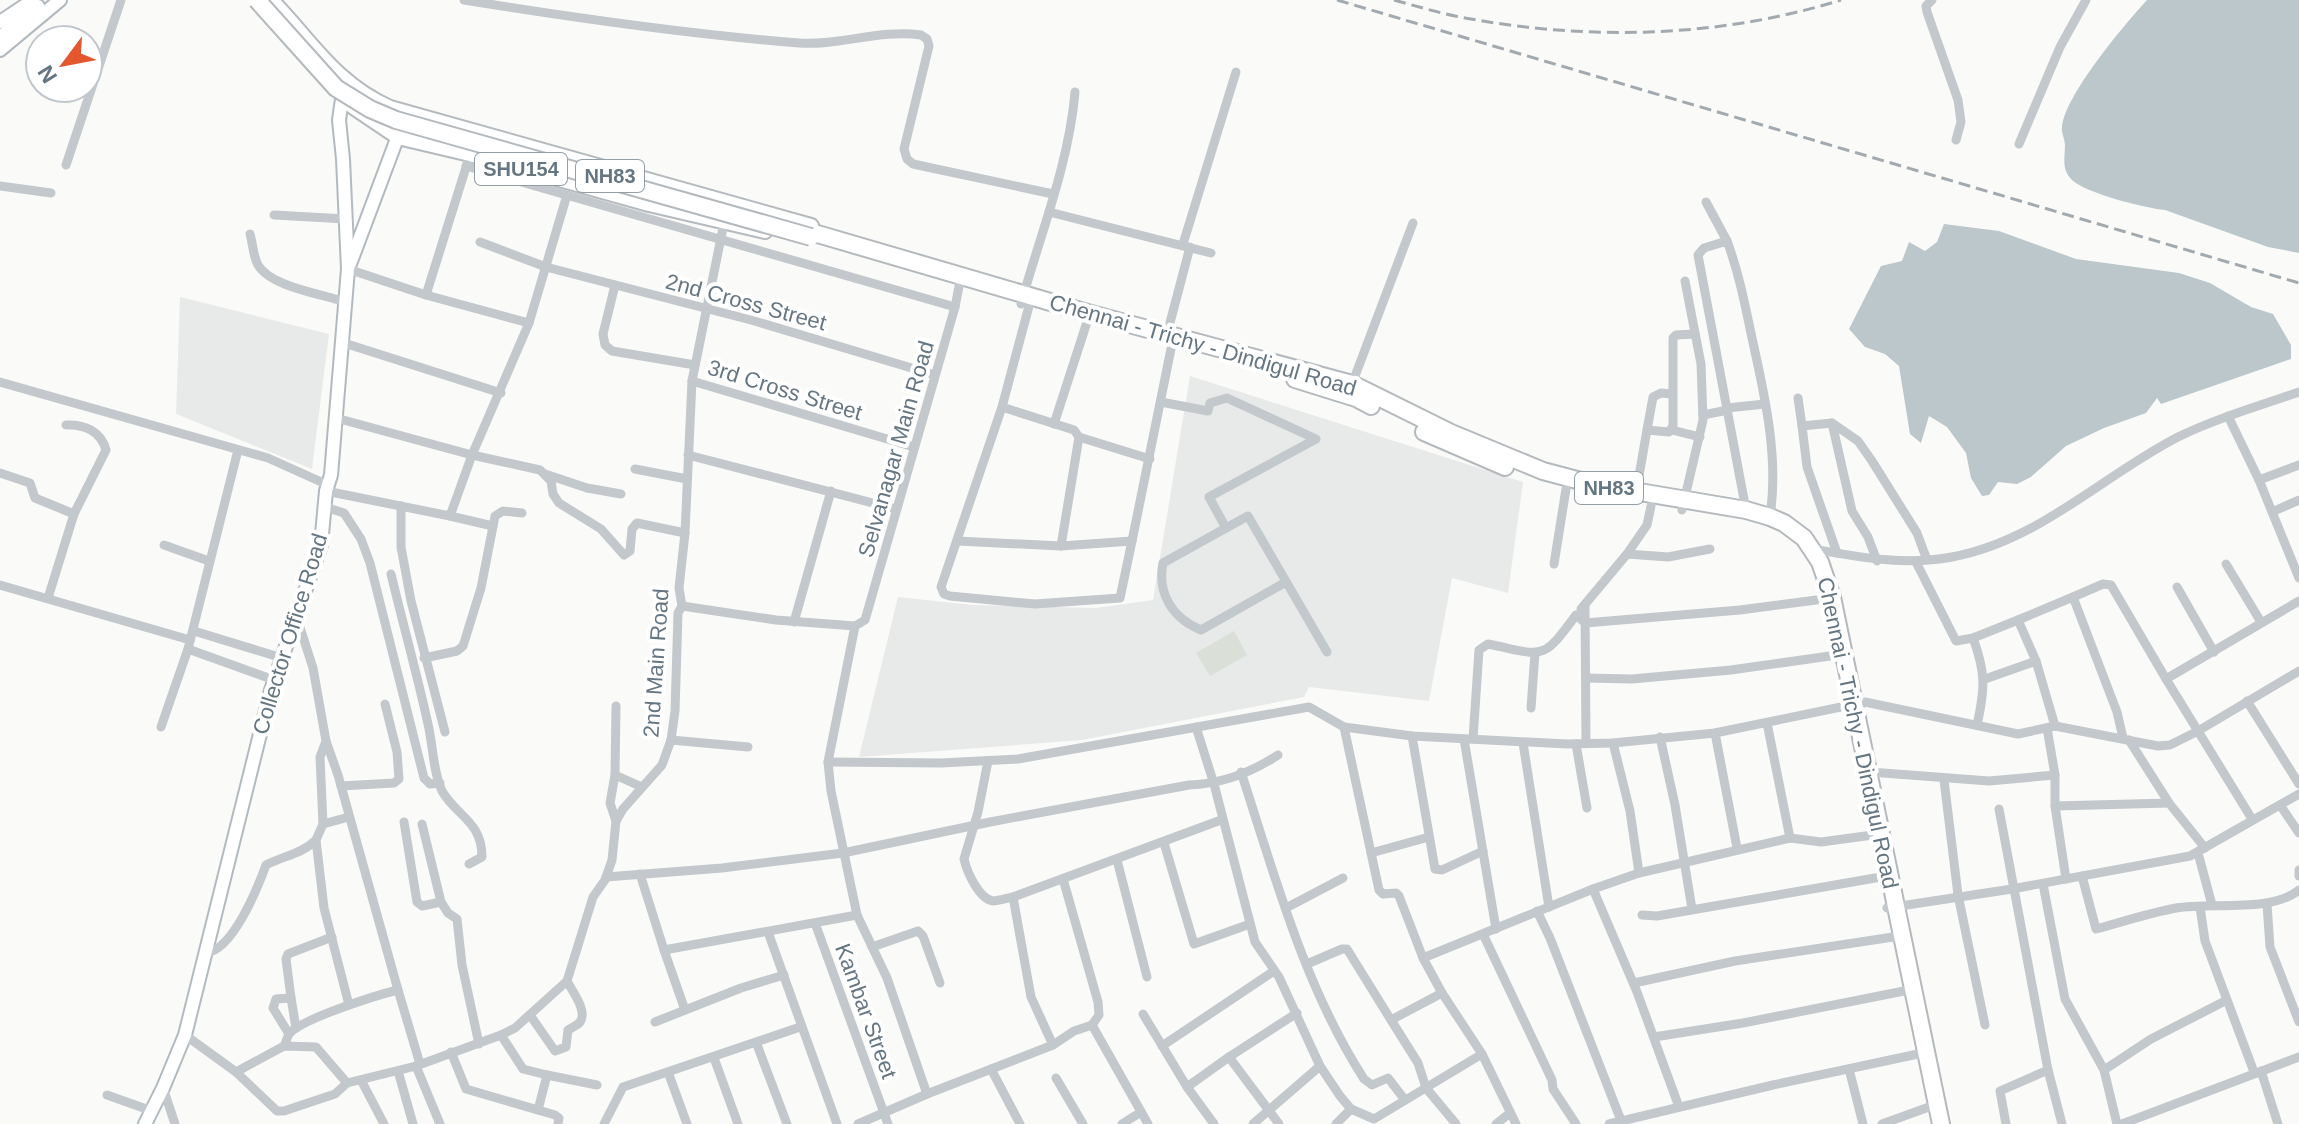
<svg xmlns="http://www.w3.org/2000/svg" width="2299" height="1124" font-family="Arial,sans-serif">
<rect width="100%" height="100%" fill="#fafaf8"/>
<!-- built -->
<g fill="#e8e9e9">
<polygon points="180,297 329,334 312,469 176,414"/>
<polygon points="1190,376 1523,482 1508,593 1452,578 1429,701 1309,687 1304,697 1082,740 859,757 898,597 972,605 1096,608 1153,600"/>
</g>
<!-- park -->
<polygon fill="#dadfd7" points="1234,631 1247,655 1210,676 1196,653"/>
<!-- water -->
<g fill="#bbc7cb">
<path d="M2147,0H2299V253L2268,247L2165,210C2144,208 2086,193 2072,180C2061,169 2065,158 2065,145C2065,139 2061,133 2062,127C2065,95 2124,25 2147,0Z"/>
<polygon points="1944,224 1999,231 2076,259 2179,273 2210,283 2251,307 2273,314 2291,345 2291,359 2161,404 2157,398 2146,413 2104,428 2066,446 2031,477 2017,484 1998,482 1989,495 1982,496 1971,478 1966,453 1947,427 1929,416 1921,443 1910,434 1899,366 1885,354 1865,347 1849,329 1881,266 1902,261 1909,242 1925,251 1937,242"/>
</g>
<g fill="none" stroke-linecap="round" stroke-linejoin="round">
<!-- secondary casing -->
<g stroke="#b3babf" stroke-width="16">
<g id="secondary">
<polyline points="0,22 33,0"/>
<polyline points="0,37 38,6"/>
<polyline points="0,50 60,0"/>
<polyline points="350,264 401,128"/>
<polyline points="145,1124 163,1088 185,1035 271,690 321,545 326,491 331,475 348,269 343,159 339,120 344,85"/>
</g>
</g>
<!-- primary casing -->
<g stroke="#b5babe" stroke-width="18">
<g id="primary">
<path d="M271,0C311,41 335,84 390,108L811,226"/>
<polyline points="352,106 398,137 470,154 649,204 765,231"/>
</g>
</g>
<!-- highway casing -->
<g stroke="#b4b9bd" stroke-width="20">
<g id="highway">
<polyline points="797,228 1088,313 1352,384 1451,433 1543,471 1592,484 1746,510 1770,517 1784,523 1804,538 1820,562 1832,597 1941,1124"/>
<polyline points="1295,379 1356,398 1371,406"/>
<polyline points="1424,432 1505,467"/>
</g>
</g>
<!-- street -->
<g stroke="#c3c8cc" stroke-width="9">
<path d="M464,0C575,18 687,34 799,43C838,46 881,29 921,35L927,39L929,46L904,149L907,159L913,164L1053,194"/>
<polyline points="1932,0 1926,6 1927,12 1958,100 1961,122 1956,140"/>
<polyline points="2019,144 2060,47 2086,0"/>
<polyline points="66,165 121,0"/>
<polyline points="466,166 955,307"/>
<polyline points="0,186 51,193"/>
<polyline points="1706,202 1727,241"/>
<polyline points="1049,212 1211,253"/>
<polyline points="274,215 346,219"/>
<path d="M250,234C253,244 253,256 258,265C271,287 322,294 345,302"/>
<polyline points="480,242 546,267 751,320 935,375"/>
<polyline points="1183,244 1236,72"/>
<polyline points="348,269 426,295 529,323"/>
<polyline points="615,285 603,334 605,345 612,351 695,365"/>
<polyline points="426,295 468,161"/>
<path d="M1021,304C1040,235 1069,164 1075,92"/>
<polyline points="1167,334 1190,247"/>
<polyline points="344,343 501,393"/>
<polyline points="692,381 914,447"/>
<polyline points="0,382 268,458 328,485"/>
<polyline points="1352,384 1413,223"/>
<polyline points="1798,398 1802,426"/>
<polyline points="1161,402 1208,411 1210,403 1227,398 1316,439 1209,497 1226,528 1248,516 1327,652"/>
<polyline points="1002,407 1074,430 1079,437 1061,546 1132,541 1120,598 1035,604 950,596 944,594 941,587 1002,407 1029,306"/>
<polyline points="1727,408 1765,404"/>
<polyline points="1703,415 1728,410"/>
<polyline points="2228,416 2259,480 2299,578"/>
<polyline points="336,418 472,455 540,470 551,481 553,494 559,503 601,529 624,555 630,551 632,529 637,523 685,533"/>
<polyline points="1832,423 1852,511 1868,537 1877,561"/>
<polyline points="1054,424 1087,322"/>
<path d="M66,425C84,424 101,431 106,450L74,514"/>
<polyline points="1647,430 1653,397 1661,393 1672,394"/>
<polyline points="1672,430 1700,437"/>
<polyline points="1079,437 1150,459"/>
<polyline points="688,455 896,509"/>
<polyline points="635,469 687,479"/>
<polyline points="0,473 30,483 35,498 74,514 48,598"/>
<polyline points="545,474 587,488 621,494"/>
<polyline points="2259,480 2299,465"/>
<polyline points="326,491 450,516 472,455 529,323 567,195"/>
<polyline points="1636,493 1647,430 1669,432 1673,426 1673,338 1676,335 1695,334"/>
<polyline points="401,506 401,547 411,601 445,732"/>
<polyline points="325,507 344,513 361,539 370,563 424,778 430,784 440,783"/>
<polyline points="1682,510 1703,420 1701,364 1685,281"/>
<path d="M1746,510L1698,255L1704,248L1727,241C1739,273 1745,305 1752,338C1765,397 1779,457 1770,517"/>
<polyline points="2272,512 2299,500"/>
<polyline points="450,516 493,526"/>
<path d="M1226,528L1163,563C1157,593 1172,618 1201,630L1286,582"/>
<polyline points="957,541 1061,546"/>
<polyline points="1132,541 1172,344"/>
<polyline points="164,545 209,561"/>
<path d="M1813,549C1860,557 1904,566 1952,557C2039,541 2102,476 2178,437C2217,418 2259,406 2299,392"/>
<polyline points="1837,553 1807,467 1802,426 1832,423 1858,441 1872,461 1917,533 1927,560"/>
<polyline points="1627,554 1668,557 1710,549"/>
<polyline points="1916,562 1956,641 1973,638 2018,620"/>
<polyline points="1554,564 1566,489"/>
<polyline points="2226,564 2261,622"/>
<path d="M391,574C403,624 417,674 428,724C433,745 433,772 442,791C456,816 482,821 482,857L469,864"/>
<polyline points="0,585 190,640"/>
<polyline points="2177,587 2214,652"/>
<polyline points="2073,597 2103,584 2111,585 2166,679 2252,819"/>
<polyline points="1585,605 1586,743"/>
<polyline points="682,606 776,620 855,626"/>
<polyline points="1581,609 1627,554 1647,525 1651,506"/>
<polyline points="297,618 313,668 326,741 338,775 398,990"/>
<polyline points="794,622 831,491"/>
<polyline points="855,626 828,762 831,791 857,915 887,978 927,1094"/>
<polyline points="855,626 865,620 955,307 961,276"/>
<polyline points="194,631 282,658"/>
<path d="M1973,638C1986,673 1985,689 1977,725"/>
<polyline points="188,649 238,450"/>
<polyline points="424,658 457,651 463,646 481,588 495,516 503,511 522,513"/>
<polyline points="1586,678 1632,679 1731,670 1837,655"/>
<polyline points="1985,679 2036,661"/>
<polyline points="2166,679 2299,601"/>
<polyline points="2247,701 2299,784"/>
<polyline points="616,706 615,775 610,803 616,821"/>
<polyline points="1531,708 1535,653"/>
<polyline points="1767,723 1790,838"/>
<polyline points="2055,726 2036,661 2018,620 2073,597 2117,712 2123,738"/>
<polyline points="161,727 188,649 274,680"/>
<polyline points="1196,727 1214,784 1255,942 1279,977 1320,1066 1340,1096 1351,1109 1374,1119 1482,1054 1516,1124"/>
<polyline points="1344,727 1379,890 1383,894 1396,893 1399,896 1423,958 1593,889 1639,873 1790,838 1821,842 1873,835"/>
<polyline points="1715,733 1737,848"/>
<polyline points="1412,736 1435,869 1442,870 1483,851"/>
<polyline points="1660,737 1675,805 1692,909"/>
<polyline points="1464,739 1496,929"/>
<path d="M1473,739L1479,650L1488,644C1543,655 1541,663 1576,615L1585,623L1740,610L1824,599"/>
<polyline points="671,740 748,747"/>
<polyline points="2129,740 2169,803 2205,848"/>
<polyline points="326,741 320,757 323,824 316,840 324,908 349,1005"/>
<polyline points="1523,743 1549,907"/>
<polyline points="1613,743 1630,811 1639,873"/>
<polyline points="1576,744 1587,808"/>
<path d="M988,761L978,812L964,859C967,872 979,899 993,901C999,901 1007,898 1013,897L1031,997L1053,1045"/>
<polyline points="828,762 941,763 1018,759 1309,707 1344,727 1412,736 1567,744 1613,743 1715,733 1865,702 2018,734 2055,726 2158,746 2170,745 2198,731 2299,671"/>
<path d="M1241,772C1275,876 1304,986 1364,1079L1372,1085L1388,1078L1405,1100"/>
<polyline points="1870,772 1989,781 2055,775 2047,728"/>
<polyline points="615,775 642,787"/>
<polyline points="2055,775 2055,806 2066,879"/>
<polyline points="1944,780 1958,895 1985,1025"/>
<polyline points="341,786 394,783 399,779 397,752 385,704"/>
<polyline points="2280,805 2299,833"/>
<polyline points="2055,806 2169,803"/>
<polyline points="1999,809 2048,1070 2000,1091 2006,1124"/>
<polyline points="404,822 417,902 422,906 441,902"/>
<polyline points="323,824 349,817"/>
<polyline points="422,824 441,902 448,913 457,919 462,965 479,1044"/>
<polyline points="1164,843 1194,944 1250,924"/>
<polyline points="1371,853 1429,837"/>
<polyline points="2198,853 2212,905"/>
<polyline points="1117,860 1147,977"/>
<polyline points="2299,870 2299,876"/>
<polyline points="640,874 664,950 857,915"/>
<path d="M2082,876L2096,929C2122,922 2149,913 2176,908C2212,902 2271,913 2299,890"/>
<path d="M606,877L722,868L843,853L990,822L1189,785C1221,784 1252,772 1278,755"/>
<polyline points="1063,879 1098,1002 1099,1015 1092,1025"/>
<polyline points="2043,884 2065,999 2104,1070 2117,1124"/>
<polyline points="1593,889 1637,992 1679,1107"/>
<polyline points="1013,897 1221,820"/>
<polyline points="2267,904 2270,947 2299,1022"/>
<polyline points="2200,907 2205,941 2254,1072"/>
<polyline points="1286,908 1343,878"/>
<polyline points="1887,908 2012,889 2190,856 2299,794"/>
<polyline points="1537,911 1550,938 1622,1123"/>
<polyline points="1642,915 1657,916 1881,877"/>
<polyline points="815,923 888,1124"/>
<polyline points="768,932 837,1124"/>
<polyline points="1483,934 1552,1080 1553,1089 1576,1124"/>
<polyline points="872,947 918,931 923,936 940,983"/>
<polyline points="664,950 685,1010"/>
<path d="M206,953C233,950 258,887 266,865C283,856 302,854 316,840"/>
<polyline points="1423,958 1442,993"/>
<polyline points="1307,964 1342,949 1347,949 1391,1020 1442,993 1482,1054"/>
<polyline points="1634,983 1735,961 1893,937"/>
<polyline points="291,998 296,1028"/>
<polyline points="1143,1014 1187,1087 1214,1124"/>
<path d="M530,1015L555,1051L566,1047L568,1030C572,1027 577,1026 580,1022C588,1011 572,991 567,981"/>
<polyline points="1391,1020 1418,1063 1426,1088 1456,1124"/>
<polyline points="655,1022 741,988 784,975"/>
<polyline points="289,1034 273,1008 276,999 291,998 286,959 288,954 332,937"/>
<polyline points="185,1035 236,1072 284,1046 316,1047 347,1083 416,1066 501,1035 515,1028 567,981 593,897 605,880 612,860 616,821 623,809 662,765 671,740 675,711 678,613 682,606 679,588 685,533 692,381 724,223"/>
<polyline points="501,1035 523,1069 547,1075"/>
<polyline points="1654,1037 1743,1023 1904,991"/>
<polyline points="756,1042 787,1124"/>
<path d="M284,1046C285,1045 288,1035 289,1034C301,1019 377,995 398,990L420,1064"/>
<polyline points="1162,1046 1274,971"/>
<polyline points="451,1052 466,1089 555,1115 559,1118 558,1124"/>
<polyline points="714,1058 738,1124"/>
<polyline points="416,1066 440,1124"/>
<polyline points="991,1069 1020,1124"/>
<polyline points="1849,1069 1863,1124"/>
<polyline points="2048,1070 2062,1124"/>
<polyline points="2104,1070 2151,1039 2225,1001"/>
<polyline points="398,1071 413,1124"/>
<polyline points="2261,1071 2278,1124"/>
<polyline points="236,1072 277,1111 284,1111 335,1094 347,1083"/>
<polyline points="668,1072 687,1124"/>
<polyline points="1056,1078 1083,1124"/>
<polyline points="361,1080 384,1124"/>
<polyline points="1187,1087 1229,1057"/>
<polyline points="163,1088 175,1124"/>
<polyline points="107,1095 152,1111"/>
<polyline points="538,1110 547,1075 597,1085"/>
<polyline points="604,1124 623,1087 800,1027"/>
<polyline points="858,1124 927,1094 1053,1045 1074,1031 1092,1025 1148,1124"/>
<polyline points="1122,1124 1141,1112"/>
<polyline points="1253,1124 1320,1066"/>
<polyline points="1279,1124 1229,1057 1297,1013"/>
<polyline points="1336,1124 1351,1109"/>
<polyline points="1496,1124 1510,1113"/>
<polyline points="1609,1124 1773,1085 1918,1054"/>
<polyline points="1882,1124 1929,1107"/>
<polyline points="2122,1124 2299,1057"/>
</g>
<!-- secondary -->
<use href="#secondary" stroke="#fff" stroke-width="12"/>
<!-- primary -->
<use href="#primary" stroke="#fff" stroke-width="14"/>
<!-- highway -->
<use href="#highway" stroke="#fff" stroke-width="16"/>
<!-- rail -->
<g stroke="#a2aab0" stroke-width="3" stroke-dasharray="12 6" stroke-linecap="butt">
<polyline points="1337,0 2299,283"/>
<path d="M1394,0C1420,7 1445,15 1471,19C1593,41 1723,37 1841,0"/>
</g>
<!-- highway-bridge casing -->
<g stroke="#b4b9bd" stroke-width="20" stroke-linecap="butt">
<polyline id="highway-bridge" points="257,0 336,88 370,109 396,120 811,237"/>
</g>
<!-- highway-bridge -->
<use href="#highway-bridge" stroke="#fff" stroke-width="16"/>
</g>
<g text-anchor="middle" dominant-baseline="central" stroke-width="8" stroke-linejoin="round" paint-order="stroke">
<!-- shield labels -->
<g fill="#fff" stroke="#939fa8" stroke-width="2">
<rect x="475" y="153" width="92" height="32" rx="6"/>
<rect x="576" y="160" width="68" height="32" rx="6"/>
<rect x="1575" y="472" width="68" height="32" rx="6"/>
</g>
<g font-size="20" font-weight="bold" fill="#657683">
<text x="521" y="169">SHU154</text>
<text x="610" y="176">NH83</text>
<text x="1609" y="488">NH83</text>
</g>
<!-- street labels -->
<g font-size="22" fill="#657683" stroke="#fff">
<text transform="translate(746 302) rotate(15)">2nd Cross Street</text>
<text transform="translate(1203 345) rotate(16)">Chennai - Trichy - Dindigul Road</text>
<text transform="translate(785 390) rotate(17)">3rd Cross Street</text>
<text transform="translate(896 449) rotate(-74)">Selvanagar Main Road</text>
<text transform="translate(290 634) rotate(-73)">Collector Office Road</text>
<text transform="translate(656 663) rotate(-86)">2nd Main Road</text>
<text transform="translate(1858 733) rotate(78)">Chennai - Trichy - Dindigul Road</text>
<text transform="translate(866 1011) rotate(70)">Kambar Street</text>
</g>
</g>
<!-- north arrow -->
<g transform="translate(64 64) rotate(238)"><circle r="38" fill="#ffffff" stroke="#c1c8cd" stroke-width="2"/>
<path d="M0-6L14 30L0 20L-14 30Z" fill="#e4572e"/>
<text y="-12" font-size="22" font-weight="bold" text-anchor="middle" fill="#657683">N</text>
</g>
</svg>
